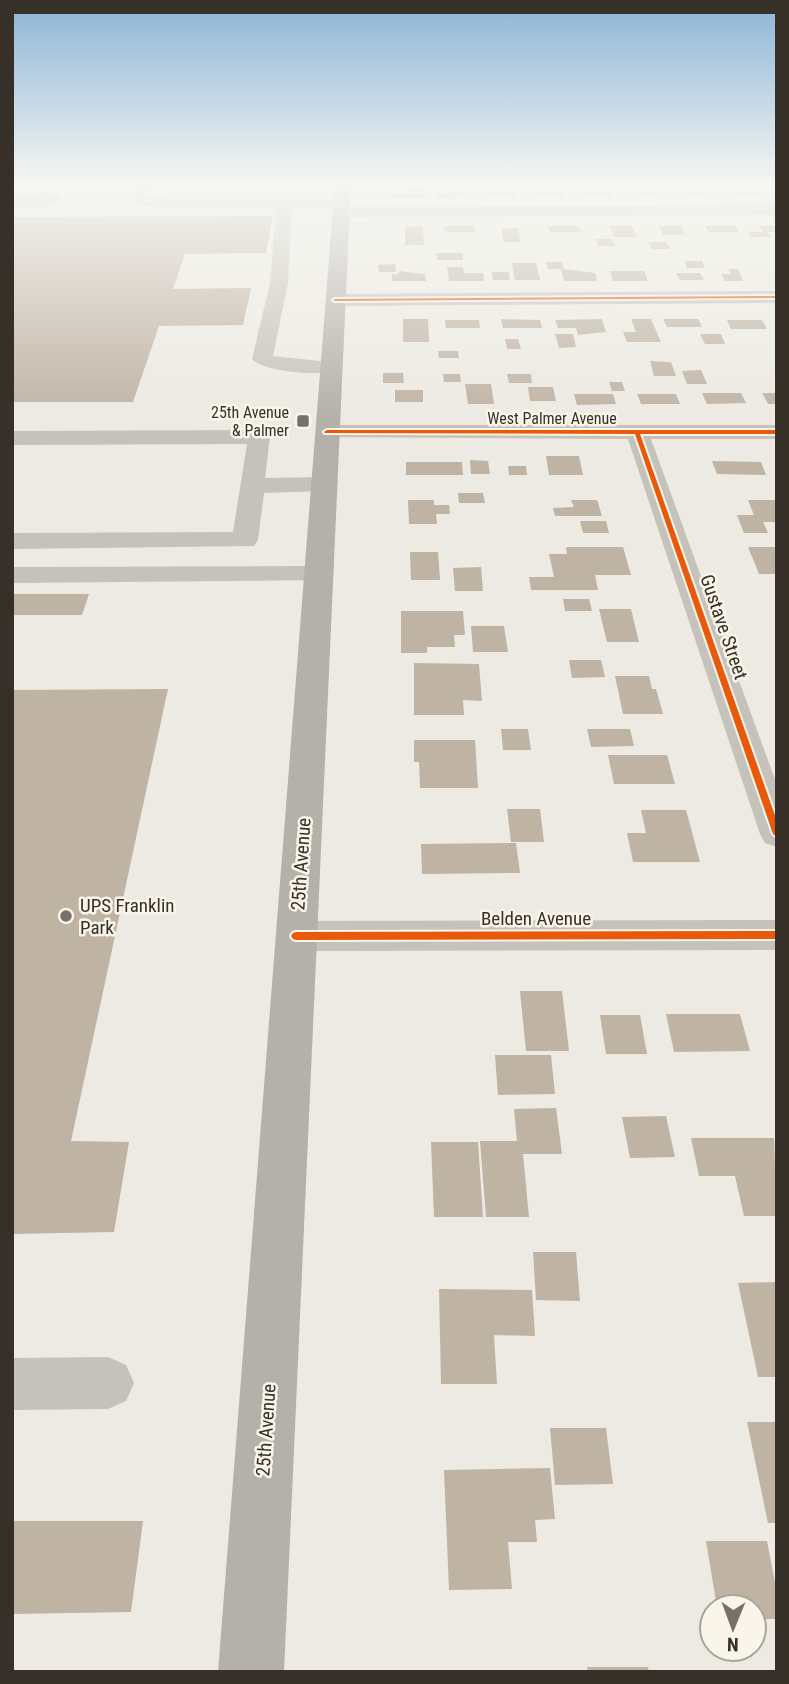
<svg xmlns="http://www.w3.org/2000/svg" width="789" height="1684" font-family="'Roboto Condensed',sans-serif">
<rect width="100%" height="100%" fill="#eceae2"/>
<!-- building -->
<g fill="#bfb3a4">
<polygon points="409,182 424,182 425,198 391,198 391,191 409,191"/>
<polygon points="47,191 60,194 63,200 46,208 12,207 12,196"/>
<polygon points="730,191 758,191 762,197 734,197"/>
<polygon points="437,192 465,192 466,197 437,198"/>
<polygon points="486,192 514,192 515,197 487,197"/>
<polygon points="535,192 563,192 565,197 536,197"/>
<polygon points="583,192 612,192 614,197 586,197"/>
<polygon points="633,192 661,192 664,197 635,197"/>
<polygon points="682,192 710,192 713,197 685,197"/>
<polygon points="273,216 266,253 185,254 173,289 251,288 243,325 159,326 133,402 12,402 12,217"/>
<polygon points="777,225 777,232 767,232 771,237 751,237 748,232 763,232 758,226"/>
<polygon points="423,226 424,245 405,245 405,227"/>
<polygon points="444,226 474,226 475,232 445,232"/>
<polygon points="548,226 578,226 581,232 550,232"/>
<polygon points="610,226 632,226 637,237 614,237"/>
<polygon points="659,226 681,226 685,235 663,235"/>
<polygon points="705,226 735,226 739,232 709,232"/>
<polygon points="518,228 521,242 504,242 501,229"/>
<polygon points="596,239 612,239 615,246 598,246"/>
<polygon points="648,242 666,242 670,249 652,249"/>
<polygon points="436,253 462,253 463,260 437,260"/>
<polygon points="685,261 702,261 705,268 687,268"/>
<polygon points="546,262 562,262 564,269 595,273 597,281 564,281 561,269 548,269"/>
<polygon points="512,263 536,263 540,280 515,280"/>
<polygon points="395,264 396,272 379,272 378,265"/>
<polygon points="447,267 463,267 464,273 483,273 484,281 449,281"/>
<polygon points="728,269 738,269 743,281 725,281 721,274 731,274"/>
<polygon points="399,271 425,274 426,281 392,281 392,274 399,274"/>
<polygon points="610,271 644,271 648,281 613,281"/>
<polygon points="492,272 509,272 510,280 493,280"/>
<polygon points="676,273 700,273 704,280 680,280"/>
<polygon points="403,319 428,319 429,342 403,342"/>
<polygon points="501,319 540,320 542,328 503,328"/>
<polygon points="602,319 606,332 578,335 576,328 558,328 555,320"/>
<polygon points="631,319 651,319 661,342 627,342 623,332 636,332"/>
<polygon points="663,319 698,319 702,327 667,327"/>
<polygon points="445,320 479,320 480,328 446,328"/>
<polygon points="727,320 762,320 767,329 731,329"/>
<polygon points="555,334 573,334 576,347 559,348"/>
<polygon points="700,334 721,334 725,344 705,344"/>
<polygon points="505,339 518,339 521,349 507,349"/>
<polygon points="438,351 458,351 459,358 439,358"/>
<polygon points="650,361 671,362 676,376 654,376"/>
<polygon points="701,370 707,384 687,384 682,371"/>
<polygon points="383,373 403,373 404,383 383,383"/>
<polygon points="443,374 460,374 461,382 444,382"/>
<polygon points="507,374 531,374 532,383 509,383"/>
<polygon points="609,382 622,382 625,391 612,391"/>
<polygon points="465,384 491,384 494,404 468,404"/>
<polygon points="528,387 553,387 556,401 530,401"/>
<rect x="395" y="390" width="28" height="12"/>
<polygon points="702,393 741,393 746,403 707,404"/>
<polygon points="762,393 777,393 777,404 768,404"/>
<polygon points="574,394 613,394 616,404 577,405"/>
<polygon points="637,394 676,394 680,404 641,404"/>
<polygon points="546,456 579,456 583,475 549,475"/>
<polygon points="470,460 488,461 490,474 471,474"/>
<polygon points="712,461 761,462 766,475 717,474"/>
<polygon points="406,462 462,462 463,475 406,475"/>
<polygon points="508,466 526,466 527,475 509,475"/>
<polygon points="458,493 483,493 485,503 459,503"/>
<polygon points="408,500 434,500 434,505 449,505 450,514 436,514 437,524 409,524"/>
<polygon points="571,500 597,500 602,516 555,516 553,508 574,507"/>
<polygon points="748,500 776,500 777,522 763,522 768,533 744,533 737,515 754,515"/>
<polygon points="580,521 606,521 609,533 583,533"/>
<polygon points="566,547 623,547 631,575 595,575 598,590 531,590 529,577 554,577 549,554 567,554"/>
<polygon points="748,547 777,547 777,574 759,574"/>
<polygon points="410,552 438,552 440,580 411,580"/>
<polygon points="481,567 483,591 455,591 453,568"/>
<polygon points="12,594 89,594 82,615 12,615"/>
<polygon points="563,599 589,599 592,611 565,611"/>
<polygon points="599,609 631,609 639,642 607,642"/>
<polygon points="401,611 463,611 465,635 454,635 455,647 427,647 427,653 401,653"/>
<polygon points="471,626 504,626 508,652 473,652"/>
<polygon points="569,660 601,660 605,677 572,678"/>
<polygon points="414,663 479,664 482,701 463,700 464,715 414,715"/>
<polygon points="615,676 649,676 652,689 656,689 663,714 623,714"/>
<polygon points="168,689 71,1141 129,1142 114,1232 12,1234 12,690"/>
<polygon points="501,729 528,729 531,750 503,750"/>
<polygon points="587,729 630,729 634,746 591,747"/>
<polygon points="414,740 475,740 478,788 420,788 419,762 414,762"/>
<polygon points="608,755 667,755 675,784 614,784"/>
<polygon points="507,809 540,809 544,842 511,842"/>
<polygon points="641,810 686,810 700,862 633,862 627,833 646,833"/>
<polygon points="516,843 520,873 422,874 421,844"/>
<polygon points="520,991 562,991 569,1051 526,1051"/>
<polygon points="666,1014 740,1014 750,1051 674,1052"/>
<polygon points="600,1015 640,1015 647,1054 606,1054"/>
<polygon points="495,1055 551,1055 555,1094 498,1095"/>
<polygon points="556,1108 562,1154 523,1154 529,1217 486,1217 480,1141 517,1141 514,1109"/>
<polygon points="666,1116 675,1157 630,1158 622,1117"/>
<polygon points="691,1138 774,1138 777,1216 744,1216 735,1176 699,1176"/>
<polygon points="431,1142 478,1142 483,1217 434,1217"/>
<polygon points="533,1252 576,1252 580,1301 536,1300"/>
<polygon points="777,1282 777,1377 758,1377 738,1283"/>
<polygon points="439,1289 532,1290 535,1336 494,1335 497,1384 441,1384"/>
<polygon points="747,1422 777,1422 777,1523 768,1523"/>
<polygon points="550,1428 606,1428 613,1484 555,1485"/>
<polygon points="550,1468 555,1519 535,1520 537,1542 508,1542 512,1589 449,1590 444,1470"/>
<polygon points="12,1521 143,1521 131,1612 12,1614"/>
<polygon points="706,1541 767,1541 777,1593 777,1619 754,1619 754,1607 717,1607"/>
<polygon points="587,1667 648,1667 649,1672 588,1672"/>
</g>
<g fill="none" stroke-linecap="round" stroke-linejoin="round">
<!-- minor -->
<g fill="#c5c2bb" fill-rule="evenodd">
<path d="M144,185L152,190L145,196L165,199H342L348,201V207L777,205V215L341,217L335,215V209H292L288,283L273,356L339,363L342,367C333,379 262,372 252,359L270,283L276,209H165L132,203L129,193Z"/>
<polygon points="777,291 777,303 335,306 326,300 335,294"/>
<polygon points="327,425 777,425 777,439 651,439 777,785 777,847 765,843 760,834 628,439 319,437 316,432 319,427"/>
<polygon points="259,430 270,437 265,478 324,477 333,479 336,484 333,489 324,491 264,493 258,540 254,546 12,549 12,533 233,532 247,444 12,445 12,431"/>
<polygon points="319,566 329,568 332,574 329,580 12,583 12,567"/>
<polygon points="777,920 777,950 296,951 283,947 277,936 283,925 296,921"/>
<polygon points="108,1357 126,1365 134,1383 126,1401 108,1409 12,1410 12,1358"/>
</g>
<!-- major -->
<polygon fill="#b4b0aa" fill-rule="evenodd" points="335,182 351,182 284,1672 218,1672"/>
<!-- cycleway casing -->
<g stroke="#f9f5e9" stroke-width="4">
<g id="cycleway">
<polygon points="777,296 777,298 335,301 333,300 335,299"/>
<polygon points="327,430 777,430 777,434 640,434 777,821 777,837 773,834 635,434 325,433 324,432"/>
<polygon points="777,931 777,939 296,940 293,939 291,936 293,933 296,932"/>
</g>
</g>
<!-- cycleway -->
<use href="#cycleway" fill="#e8590c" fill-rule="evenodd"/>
</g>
<!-- sky -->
<linearGradient id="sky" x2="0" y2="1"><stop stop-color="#8bb4d6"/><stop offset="0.44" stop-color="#f6f6f2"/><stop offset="1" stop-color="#f6f6f2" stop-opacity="0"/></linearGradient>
<rect width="789" height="418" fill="url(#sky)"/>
<!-- markers -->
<g fill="#76716a" stroke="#f9f5e9" stroke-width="2.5">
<rect x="296" y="414" width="14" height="14" rx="3.5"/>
<circle cx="66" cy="916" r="7"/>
</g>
<g text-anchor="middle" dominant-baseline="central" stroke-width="5" stroke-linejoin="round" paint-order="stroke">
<!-- far-poi labels -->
<g font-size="16" fill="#363029" stroke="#f9f5e9" text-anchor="end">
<text x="289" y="412">25th Avenue<tspan x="289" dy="18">&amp; Palmer</tspan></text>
</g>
<!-- far-street labels -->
<g font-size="16" fill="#363029" stroke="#f9f5e9">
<text x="552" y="418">West Palmer Avenue</text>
</g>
<!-- street labels -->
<g font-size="19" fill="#363029" stroke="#f9f5e9">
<text transform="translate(724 627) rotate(71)">Gustave Street</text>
<text transform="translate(301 864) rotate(-86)">25th Avenue</text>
<text x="536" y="918">Belden Avenue</text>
<text transform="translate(266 1430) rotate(-86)">25th Avenue</text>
</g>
<!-- poi labels -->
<g font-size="19" fill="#363029" stroke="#f9f5e9" text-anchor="start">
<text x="80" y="905">UPS Franklin<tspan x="80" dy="22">Park</tspan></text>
</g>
</g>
<!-- border -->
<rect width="789" height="1684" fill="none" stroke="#363029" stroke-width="28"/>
<!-- north arrow -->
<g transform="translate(733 1628) rotate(181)"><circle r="33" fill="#f9f5e9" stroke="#aba69c" stroke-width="2"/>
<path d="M0-5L12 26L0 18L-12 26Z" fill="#76716a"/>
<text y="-10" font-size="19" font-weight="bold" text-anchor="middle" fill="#363029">N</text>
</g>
</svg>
